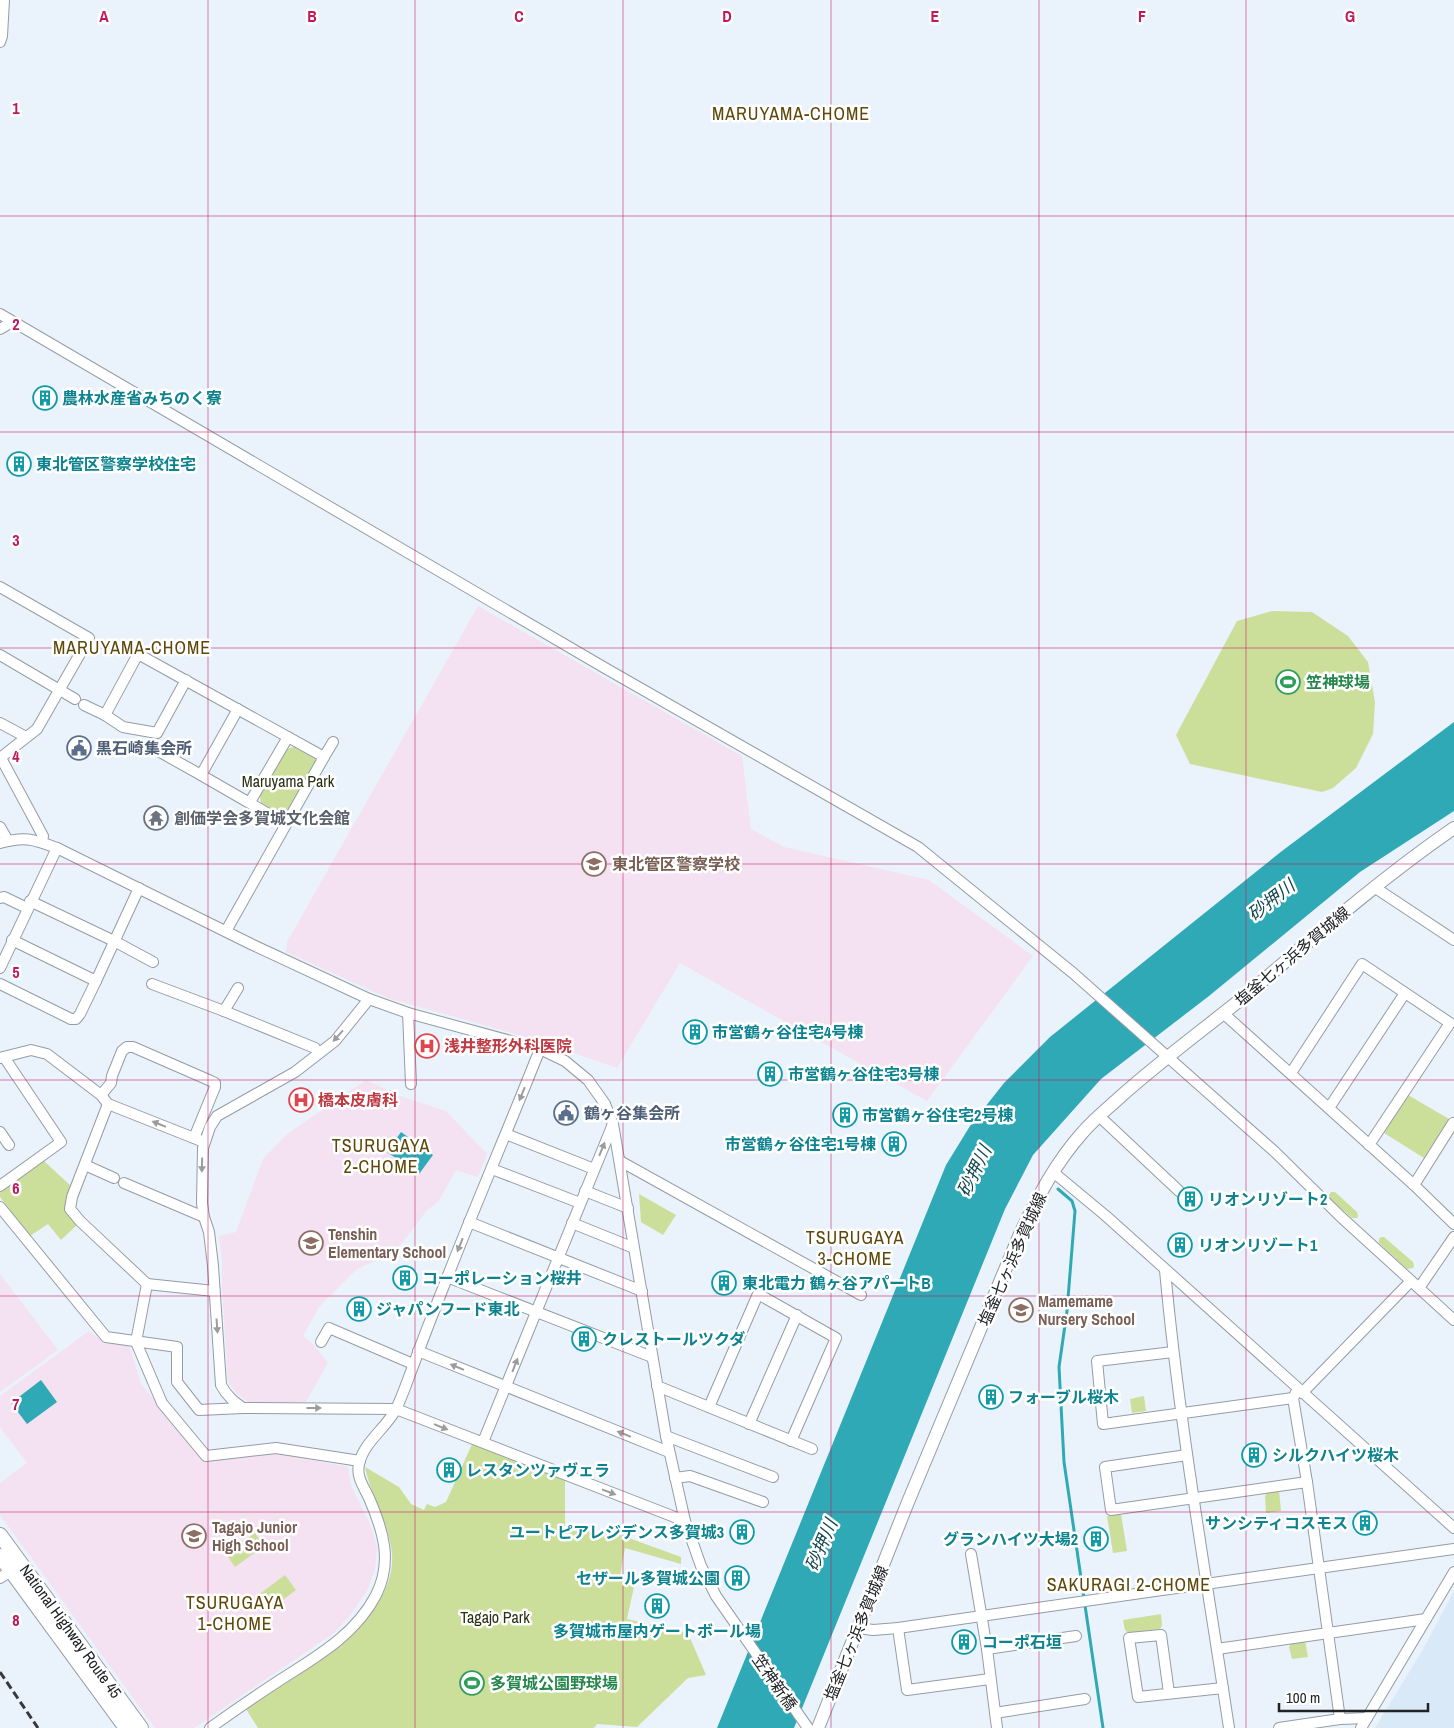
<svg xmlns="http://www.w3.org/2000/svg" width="1454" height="1728" font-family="'Archivo Narrow','Noto Sans JP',sans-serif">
<rect width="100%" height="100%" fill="#eaf3fb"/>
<!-- built -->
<polygon fill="#dae9f7" points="1454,1591 1454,1728 1375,1728 1422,1651"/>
<!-- education -->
<g fill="#f4e1f1">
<polygon points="478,606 742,756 751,829 784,847 929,880 1033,956 927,1101 680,963 617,1068 540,1041 388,998 286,952 287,942"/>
<polygon points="366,1080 400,1096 446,1111 487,1154 478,1177 456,1170 438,1202 427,1210 396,1251 357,1269 319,1307 303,1336 312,1343 328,1363 306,1402 248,1402 236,1393 228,1381 222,1289 222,1261 219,1236 236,1232 263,1159 287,1134"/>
<polygon points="0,1274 58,1350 0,1392"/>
<polygon points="89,1331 102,1341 129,1345 141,1384 203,1459 271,1452 348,1467 351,1485 370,1524 377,1547 375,1569 368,1589 351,1614 334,1633 194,1728 155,1728 0,1515 0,1483 27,1463 0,1427 0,1396"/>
</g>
<!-- green -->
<g fill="#cbdf9a">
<polygon points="1272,611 1312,612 1348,636 1368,662 1375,702 1373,734 1356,768 1333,788 1322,792 1190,764 1176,735 1237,621"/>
<polygon points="294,747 315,759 316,765 289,814 283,815 261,803 260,796 287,749"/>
<polygon points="1408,1095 1449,1119 1424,1158 1384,1133"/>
<polygon points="44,1161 72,1187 69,1195 78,1224 61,1240 48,1224 30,1236 0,1197 0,1191"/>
<polygon points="1331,1192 1335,1192 1357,1212 1358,1216 1357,1218 1352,1218 1329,1198 1329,1195"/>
<polygon points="639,1194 676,1215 663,1235 641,1222"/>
<polygon points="1381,1237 1384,1237 1413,1262 1414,1266 1413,1268 1407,1269 1379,1243 1379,1239"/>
<polygon points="1144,1396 1146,1411 1132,1413 1130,1399"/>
<path d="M473,1442L565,1479V1530L615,1533L681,1557V1564L625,1548L620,1577L635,1582L627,1619L688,1633L706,1675L688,1678L637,1727L597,1724L594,1728H258L246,1709C294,1677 397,1623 392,1554C389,1523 371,1497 365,1467L399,1487L411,1504L424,1510L427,1504L435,1507L446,1502Z"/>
<polygon points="1279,1490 1281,1511 1266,1513 1265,1496 1267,1492"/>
<polygon points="1121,1514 1127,1551 1113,1553 1107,1516"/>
<polygon points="255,1533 264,1546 235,1567 226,1554"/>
<polygon points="285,1575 296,1590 268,1611 257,1596"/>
<polygon points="1161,1614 1162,1625 1160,1629 1128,1633 1125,1630 1123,1620"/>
<polygon points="1305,1640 1308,1657 1292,1659 1289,1647 1291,1643"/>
</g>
<!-- water -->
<g fill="#2fa9b6">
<polygon points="1454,722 1454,811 1360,872 1209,996 1101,1079 1033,1155 1005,1209 794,1728 717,1728 946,1165 970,1126 1004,1083 1050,1037 1282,851"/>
<polygon points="401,1132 433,1155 419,1174 387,1152"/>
<polygon points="41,1380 57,1402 27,1424 11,1403"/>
</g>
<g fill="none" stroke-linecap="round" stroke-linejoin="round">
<!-- stream -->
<polyline stroke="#2fa9b6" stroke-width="3" points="1058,1189 1072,1201 1075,1211 1067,1311 1059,1367 1064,1462 1103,1728"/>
<!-- minor casing -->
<g stroke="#949ca4" stroke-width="12">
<g id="minor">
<polyline points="0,42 2,36 4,0"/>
<polyline points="0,314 605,668 918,847 1073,973 1275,1152 1341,1217 1454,1320"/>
<polyline points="0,329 12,322"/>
<polyline points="0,587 89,638 37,729 0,758"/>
<polyline points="0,655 75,699"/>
<polyline points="186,680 157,733 123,727 105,715 138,654 324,757 226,931"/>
<polyline points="84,705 105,715"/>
<polyline points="238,709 201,775 286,824"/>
<polyline points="0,723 26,737"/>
<polyline points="160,752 201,775"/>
<polyline points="324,757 333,742"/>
<polyline points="1,758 43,836 42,842"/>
<polyline points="250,802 288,737"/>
<polyline points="0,827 8,841"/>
<path d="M0,843C24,836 33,839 57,848L251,944L369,999L408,1013L540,1049L565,1061L588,1080L605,1104L613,1124L666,1436L685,1521L701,1566L716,1596L808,1728"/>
<polyline points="1374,887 1454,940"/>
<polyline points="0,898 4,897 27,908"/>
<polyline points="30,901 114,941 153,962"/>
<polyline points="12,940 96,981 139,888"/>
<polyline points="0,968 57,848"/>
<polyline points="0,984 71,1019 76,1019 80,1014 96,981"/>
<polyline points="152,984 224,1011"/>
<polyline points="238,988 224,1011 315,1048 319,1053"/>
<path d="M369,999L335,1041L295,1072L217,1116L210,1127L203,1148L202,1203L204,1217L209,1232L213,1266L221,1385C227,1396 233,1401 243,1408L396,1409L685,1521"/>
<polyline points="408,1013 411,1084"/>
<polyline points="1223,1013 1414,1185 1454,1224"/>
<polyline points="0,1058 31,1050 47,1054 101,1095 108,1104 204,1142"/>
<polyline points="1291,1073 1362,964 1450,1023 1369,1145"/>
<polyline points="101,1095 111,1083 112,1076 122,1051 127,1047 133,1047 211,1081 215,1083 215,1087 194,1138"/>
<polyline points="108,1104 72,1197 70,1209 80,1221 147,1284 214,1291"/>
<polyline points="1329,1108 1405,993"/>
<polyline points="1099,1116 1179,1191"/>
<polyline points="0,1132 9,1145"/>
<polyline points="506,1134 594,1169"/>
<polyline points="620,1161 861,1295"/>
<polyline points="85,1165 114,1178"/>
<polyline points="492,1169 580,1203"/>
<polyline points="1053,1172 1106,1216 1454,1528"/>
<polyline points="124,1183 204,1217"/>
<polyline points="1414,1185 1453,1123"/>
<polyline points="0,1186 61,1142 4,1057"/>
<polyline points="585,1191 628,1208"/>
<polyline points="0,1207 106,1337 177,1347 177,1382 199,1410 243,1408"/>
<polyline points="469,1222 642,1291"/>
<polyline points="572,1223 634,1248"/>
<path d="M1165,1270C1179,1423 1206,1575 1229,1728"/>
<polyline points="447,1277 652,1357"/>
<polyline points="147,1284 136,1342 162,1403 206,1456 276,1448 360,1461"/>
<polyline points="1419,1288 1454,1237"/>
<polyline points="321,1342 329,1328 413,1364"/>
<polyline points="418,1351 669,1452"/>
<polyline points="1173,1352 1097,1361 1103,1424 1293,1398"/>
<polyline points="657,1386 812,1449"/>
<polyline points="1298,1389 1293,1398 1307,1482 1340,1719"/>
<polyline points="1302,1393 1411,1281"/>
<polyline points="709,1407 758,1294 836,1338 791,1441"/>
<polyline points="749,1424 797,1315"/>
<polyline points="666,1436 773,1477"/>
<polyline points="483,1442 613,1124"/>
<polyline points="1187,1455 1105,1467 1111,1510 1307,1482"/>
<polyline points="675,1478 690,1476 763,1502"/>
<polyline points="971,1554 987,1649 997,1728"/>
<polyline points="0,1578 16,1568"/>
<path d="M859,1628L873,1630L898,1628C1083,1601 1269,1575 1454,1549"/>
<polyline points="898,1628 907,1690 990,1679"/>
<polyline points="987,1649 1076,1636"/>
<polyline points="1217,1649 1426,1619"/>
<polyline points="1169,1693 1161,1635 1129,1638 1138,1697 1223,1688"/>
<polyline points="995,1713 1085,1699"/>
<path d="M210,1728C232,1712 254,1697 277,1682C314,1658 355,1636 376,1595C393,1562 383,1530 369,1498C364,1487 356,1477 359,1464C364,1441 388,1427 397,1407C404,1392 409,1376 415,1361C425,1333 436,1306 447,1278C477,1201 510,1125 540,1049"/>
<polyline points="1279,1728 1340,1719 1367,1718"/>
<polyline points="1361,1728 1454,1572"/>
</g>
</g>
<!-- major casing -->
<g stroke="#949ca4" stroke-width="14">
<path id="major" d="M818,1728L908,1502L1020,1234C1037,1198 1056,1162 1083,1132C1094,1119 1107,1109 1119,1098C1159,1062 1203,1030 1245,996C1313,938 1380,879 1454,828"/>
</g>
<!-- highway casing -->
<g stroke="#949ca4" stroke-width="16">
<g id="highway">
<polyline points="0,1535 141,1728"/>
<polyline points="0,1556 126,1728"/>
</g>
</g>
<!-- minor -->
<use href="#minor" stroke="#fff" stroke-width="10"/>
<!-- major -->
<use href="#major" stroke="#fff" stroke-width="12"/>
<!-- highway -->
<use href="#highway" stroke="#fff" stroke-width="14"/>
<!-- rail -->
<polyline stroke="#36393d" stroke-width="3" stroke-dasharray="8 4" stroke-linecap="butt" points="0,1672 38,1728"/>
</g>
<!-- one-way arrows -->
<defs><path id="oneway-solid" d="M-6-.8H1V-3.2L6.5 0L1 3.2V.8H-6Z" transform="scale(1.25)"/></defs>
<g fill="#9b9c9d">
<use href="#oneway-solid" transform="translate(338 1036) rotate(132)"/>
<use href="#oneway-solid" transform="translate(522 1094) rotate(112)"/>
<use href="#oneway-solid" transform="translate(159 1124) rotate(-158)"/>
<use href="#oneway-solid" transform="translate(602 1149) rotate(-68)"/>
<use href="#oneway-solid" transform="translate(202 1165) rotate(91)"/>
<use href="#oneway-solid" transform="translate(460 1245) rotate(112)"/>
<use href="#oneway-solid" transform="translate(217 1326) rotate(86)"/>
<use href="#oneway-solid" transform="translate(515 1365) rotate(-69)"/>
<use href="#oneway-solid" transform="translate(457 1367) rotate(-158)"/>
<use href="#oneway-solid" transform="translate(314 1408)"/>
<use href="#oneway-solid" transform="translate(441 1427) rotate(22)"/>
<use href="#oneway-solid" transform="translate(624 1434) rotate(-158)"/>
<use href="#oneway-solid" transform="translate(609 1492) rotate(21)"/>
</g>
<!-- grid -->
<path fill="none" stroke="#c2185b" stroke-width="1" stroke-opacity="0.55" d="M208,0V1728M415,0V1728M623,0V1728M831,0V1728M1039,0V1728M1246,0V1728M0,216H1454M0,432H1454M0,648H1454M0,864H1454M0,1080H1454M0,1296H1454M0,1512H1454"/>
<!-- icons -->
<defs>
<g id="building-ring" transform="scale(1.25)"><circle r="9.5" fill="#fff" stroke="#0f9aa8" stroke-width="1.5"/><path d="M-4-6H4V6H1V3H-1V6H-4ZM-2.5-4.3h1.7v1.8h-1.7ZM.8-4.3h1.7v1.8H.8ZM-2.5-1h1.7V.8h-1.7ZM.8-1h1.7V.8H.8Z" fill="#0f9aa8"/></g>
<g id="stadium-ring" transform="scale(1.25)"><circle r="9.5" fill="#fff" stroke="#2e9e5b" stroke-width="1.5"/><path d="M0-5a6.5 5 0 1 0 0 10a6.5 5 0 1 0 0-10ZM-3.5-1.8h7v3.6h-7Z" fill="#2e9e5b"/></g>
<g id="civic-ring" transform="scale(1.25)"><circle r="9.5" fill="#fff" stroke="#5c6f8a" stroke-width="1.5"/><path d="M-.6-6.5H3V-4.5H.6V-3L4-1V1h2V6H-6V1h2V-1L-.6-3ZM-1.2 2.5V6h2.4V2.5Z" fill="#5c6f8a"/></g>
<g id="temple-ring" transform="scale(1.25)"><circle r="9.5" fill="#fff" stroke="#6b7280" stroke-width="1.5"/><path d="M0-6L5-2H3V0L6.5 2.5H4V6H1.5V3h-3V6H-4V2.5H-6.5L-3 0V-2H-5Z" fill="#6b7280"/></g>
<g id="school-ring" transform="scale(1.25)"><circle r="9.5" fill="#fff" stroke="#8d6e63" stroke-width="1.5"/><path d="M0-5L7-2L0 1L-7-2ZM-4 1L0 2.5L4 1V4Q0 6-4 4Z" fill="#8d6e63"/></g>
<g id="hospital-ring" transform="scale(1.25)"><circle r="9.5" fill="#fff" stroke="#e0444e" stroke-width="1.5"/><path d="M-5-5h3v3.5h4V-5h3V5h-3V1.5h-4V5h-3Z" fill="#e0444e"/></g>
</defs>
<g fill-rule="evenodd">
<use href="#building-ring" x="45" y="398"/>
<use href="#building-ring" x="19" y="464"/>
<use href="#stadium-ring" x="1288" y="682"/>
<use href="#civic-ring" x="79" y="748"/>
<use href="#temple-ring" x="156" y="818"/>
<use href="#school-ring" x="594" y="864"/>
<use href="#building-ring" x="695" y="1032"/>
<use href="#hospital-ring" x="427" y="1046"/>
<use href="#building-ring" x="770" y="1074"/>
<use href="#hospital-ring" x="301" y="1100"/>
<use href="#civic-ring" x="566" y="1113"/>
<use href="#building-ring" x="845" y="1115"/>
<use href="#building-ring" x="894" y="1144"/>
<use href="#building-ring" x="1190" y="1199"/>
<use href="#school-ring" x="311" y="1243"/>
<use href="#building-ring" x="1180" y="1245"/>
<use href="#building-ring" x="405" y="1278"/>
<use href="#building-ring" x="724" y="1283"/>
<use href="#building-ring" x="359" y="1309"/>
<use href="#school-ring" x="1021" y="1310"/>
<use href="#building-ring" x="584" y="1339"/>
<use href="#building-ring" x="991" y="1397"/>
<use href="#building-ring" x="1254" y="1455"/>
<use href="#building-ring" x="449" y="1470"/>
<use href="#building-ring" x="1365" y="1523"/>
<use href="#building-ring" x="742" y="1532"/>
<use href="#school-ring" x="194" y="1536"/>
<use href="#building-ring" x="1096" y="1539"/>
<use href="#building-ring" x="737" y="1578"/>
<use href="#building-ring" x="657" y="1606"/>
<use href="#building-ring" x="964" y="1642"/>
<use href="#stadium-ring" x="472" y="1683"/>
</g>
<g text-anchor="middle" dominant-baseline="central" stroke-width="5" stroke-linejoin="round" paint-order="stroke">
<!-- culture labels -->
<g font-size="16" font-weight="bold" fill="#0d838f" stroke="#fff" text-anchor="start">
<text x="62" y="398">農林水産省みちのく寮</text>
<text x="36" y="464">東北管区警察学校住宅</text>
<text x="712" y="1032">市営鶴ヶ谷住宅4号棟</text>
<text x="788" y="1074">市営鶴ヶ谷住宅3号棟</text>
<text x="862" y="1115">市営鶴ヶ谷住宅2号棟</text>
<text x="876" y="1144" text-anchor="end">市営鶴ヶ谷住宅1号棟</text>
<text x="1208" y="1199">リオンリゾート2</text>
<text x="1198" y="1245">リオンリゾート1</text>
<text x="422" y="1278">コーポレーション桜井</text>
<text x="742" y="1283">東北電力 鶴ヶ谷アパートB</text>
<text x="376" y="1309">ジャパンフード東北</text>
<text x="602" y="1339">クレストールツクダ</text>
<text x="1008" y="1397">フォーブル桜木</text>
<text x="1272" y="1455">シルクハイツ桜木</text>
<text x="466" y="1470">レスタンツァヴェラ</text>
<text x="1348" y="1523" text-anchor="end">サンシティコスモス</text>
<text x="724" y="1532" text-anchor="end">ユートピアレジデンス多賀城3</text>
<text x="1078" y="1539" text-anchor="end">グランハイツ大場2</text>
<text x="720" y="1578" text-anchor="end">セザール多賀城公園</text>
<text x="657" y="1631" text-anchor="middle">多賀城市屋内ゲートボール場</text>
<text x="982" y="1642">コーポ石垣</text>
</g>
<!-- leisure labels -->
<g font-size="16" font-weight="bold" fill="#27864d" stroke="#fff" text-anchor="start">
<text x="1306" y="682">笠神球場</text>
<text x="490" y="1683">多賀城公園野球場</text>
</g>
<!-- service labels -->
<g font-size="16" font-weight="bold" fill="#4e5e75" stroke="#fff" text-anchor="start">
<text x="96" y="748">黒石崎集会所</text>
<text x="584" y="1113">鶴ヶ谷集会所</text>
</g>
<!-- park labels -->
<g font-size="16" fill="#293110" stroke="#fff">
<text x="288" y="781">Maruyama Park</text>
<text x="495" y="1617">Tagajo Park</text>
</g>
<!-- worship labels -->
<g font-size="16" font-weight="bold" fill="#5b616d" stroke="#fff" text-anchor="start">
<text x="174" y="818">創価学会多賀城文化会館</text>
</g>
<!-- education labels -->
<g font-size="16" font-weight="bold" fill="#785e54" stroke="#fff" text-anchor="start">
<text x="612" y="864">東北管区警察学校</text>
<text x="328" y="1234">Tenshin<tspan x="328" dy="18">Elementary School</tspan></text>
<text x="1038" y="1301">Mamemame<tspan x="1038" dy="18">Nursery School</tspan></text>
<text x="212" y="1527">Tagajo Junior<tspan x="212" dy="18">High School</tspan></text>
</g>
<!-- street labels -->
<g font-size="16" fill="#202326" stroke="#fff">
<text transform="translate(1292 956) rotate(-40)">塩釜七ヶ浜多賀城線</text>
<text transform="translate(1012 1259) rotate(-66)">塩釜七ヶ浜多賀城線</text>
<text transform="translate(71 1631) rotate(54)">National Highway Route 45</text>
<text transform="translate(856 1633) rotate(-68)">塩釜七ヶ浜多賀城線</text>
<text transform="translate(775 1682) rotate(55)">笠神新橋</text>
</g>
<!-- health labels -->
<g font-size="16" font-weight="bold" fill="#be3a42" stroke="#fff" text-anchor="start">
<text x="444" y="1046">浅井整形外科医院</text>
<text x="318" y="1100">橋本皮膚科</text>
</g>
<!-- neighbourhood labels -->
<g font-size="18" letter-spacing="1" fill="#5e4708" stroke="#fff">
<text x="791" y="113">MARUYAMA-CHOME</text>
<text x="132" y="647">MARUYAMA-CHOME</text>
<text x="381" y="1145">TSURUGAYA<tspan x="381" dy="21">2-CHOME</tspan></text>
<text x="855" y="1237">TSURUGAYA<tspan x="855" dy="21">3-CHOME</tspan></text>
<text x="1129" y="1584">SAKURAGI 2-CHOME</text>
<text x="235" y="1602">TSURUGAYA<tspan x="235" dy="21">1-CHOME</tspan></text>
</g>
<!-- water labels -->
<g font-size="18" font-style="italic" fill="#15494e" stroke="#fff">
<text transform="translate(1271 900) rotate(-38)">砂押川</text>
<text transform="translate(974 1171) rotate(-64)">砂押川</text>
<text transform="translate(821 1545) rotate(-67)">砂押川</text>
</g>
</g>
<g font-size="16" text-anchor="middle" font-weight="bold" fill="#c2185b" stroke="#fff" stroke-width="5" stroke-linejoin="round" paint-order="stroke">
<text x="104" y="22">A</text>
<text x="312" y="22">B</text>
<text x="519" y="22">C</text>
<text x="727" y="22">D</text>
<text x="935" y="22">E</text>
<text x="1142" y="22">F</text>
<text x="1350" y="22">G</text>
<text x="16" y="114">1</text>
<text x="16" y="330">2</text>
<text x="16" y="546">3</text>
<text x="16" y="762">4</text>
<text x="16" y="978">5</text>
<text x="16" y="1194">6</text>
<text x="16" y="1410">7</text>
<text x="16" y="1626">8</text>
</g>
<!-- scale -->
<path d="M1279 1703v8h149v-8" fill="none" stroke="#202326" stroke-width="2.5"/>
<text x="1286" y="1703" font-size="15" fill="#202326" stroke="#ffffff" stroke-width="4" paint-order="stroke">100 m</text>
</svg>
